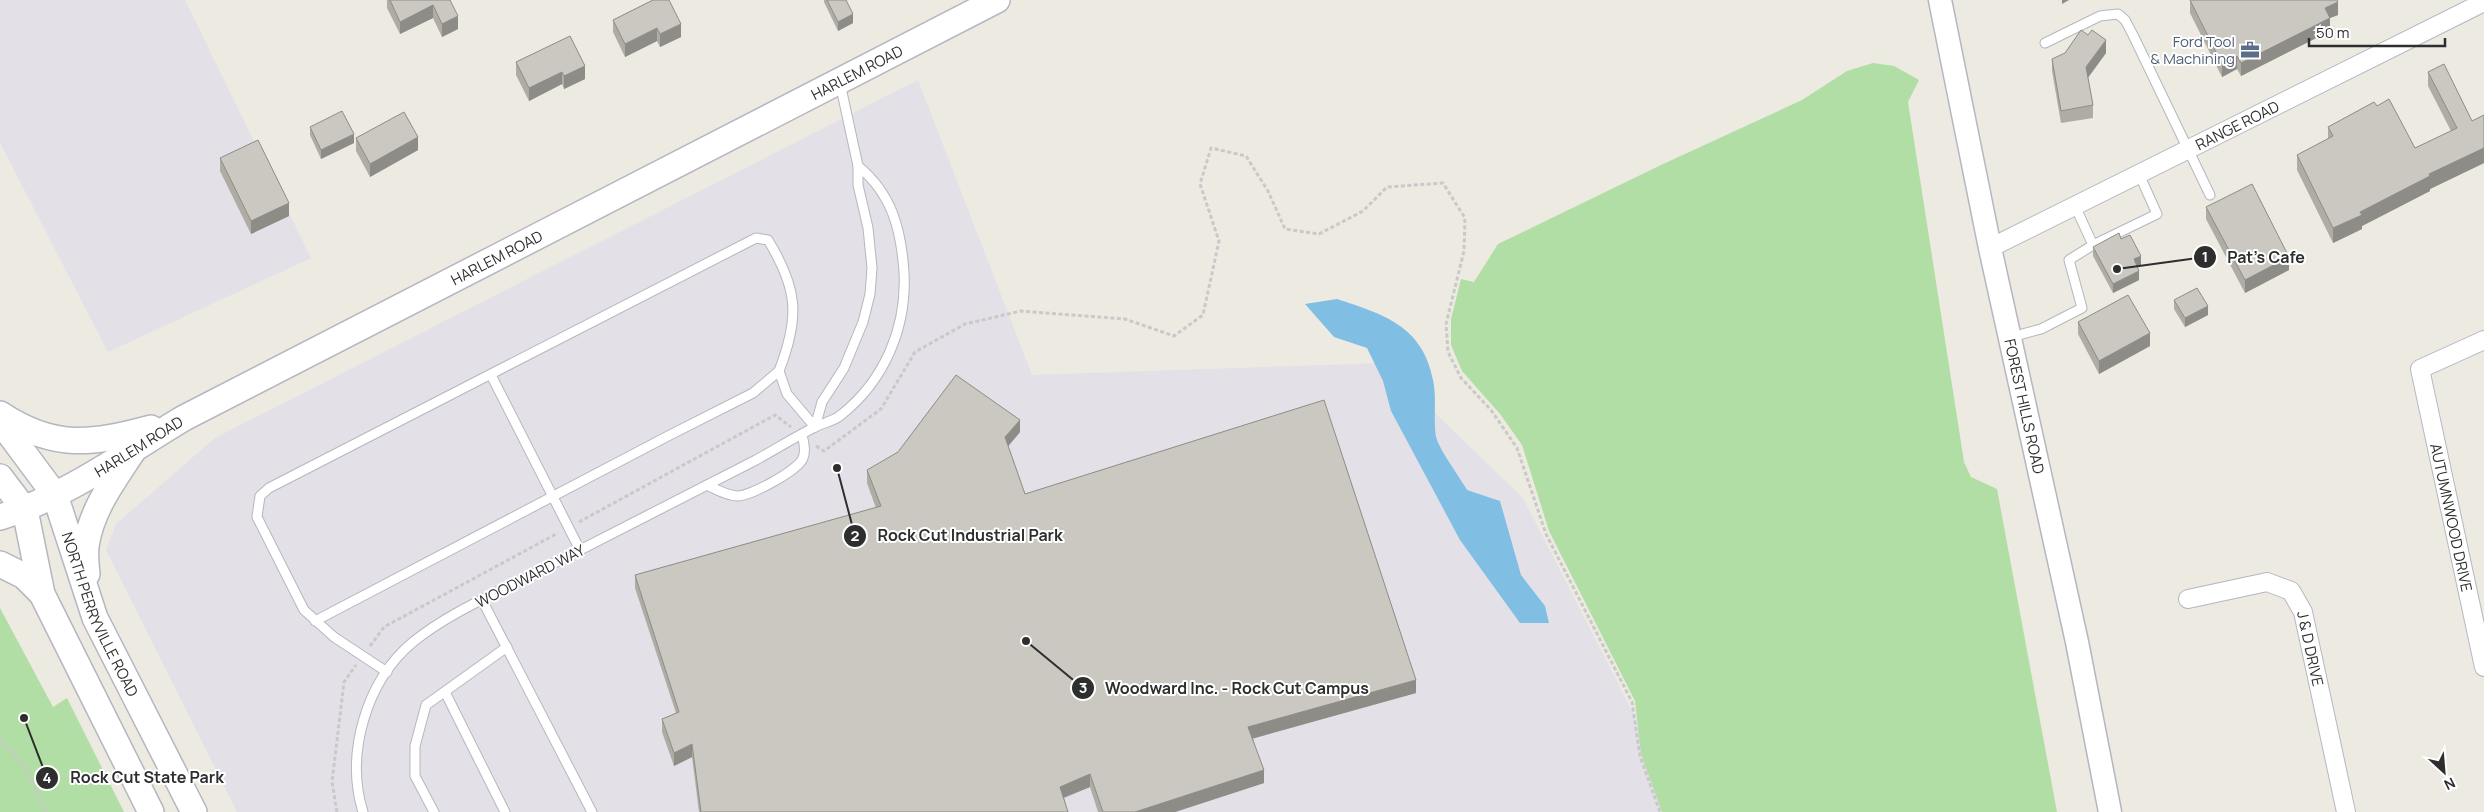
<svg xmlns="http://www.w3.org/2000/svg" width="2484" height="812" font-family="Manrope,sans-serif">
<rect width="100%" height="100%" fill="#edeae2"/>
<!-- industrial -->
<g fill="#e3e1e7">
<polygon points="0,0 185,0 311,258 108,352 0,143"/>
<polygon points="918,80 1032,375 1383,363 1523,498 1684,812 237,812 106,550 116,524 215,438"/>
</g>
<!-- green -->
<g fill="#b1dea4">
<polygon points="1873,63 1894,66 1919,80 1908,102 1964,462 1971,477 1997,489 2057,812 1662,812 1641,754 1635,701 1549,531 1522,445 1500,414 1462,371 1451,345 1451,319 1461,279 1474,282 1498,244 1661,165 1802,100 1847,71"/>
<polygon points="0,608 53,707 67,698 124,812 0,812"/>
</g>
<!-- water -->
<path fill="#80bee4" d="M1337,299C1383,314 1423,326 1433,380C1437,398 1433,418 1436,437C1439,449 1460,478 1467,490L1500,501L1521,575L1545,606L1549,623H1520L1460,540L1391,411L1383,381L1367,348L1334,337L1305,304Z"/>
<g fill="none" stroke-linecap="round" stroke-linejoin="round">
<!-- service casing -->
<g stroke="#b5b6c0" stroke-width="11">
<g id="service">
<polyline points="2045,43 2100,16 2118,14 2125,20 2133,35 2210,195"/>
<polyline points="2093,245 2157,214 2139,174"/>
<polyline points="2011,337 2041,329 2082,308 2069,260 2093,245 2075,206"/>
<polyline points="491,375 580,550"/>
<polyline points="815,427 822,402 844,368 863,322 870,294 872,268 868,228 858,185 858,166 840,83"/>
<path d="M707,485C717,490 726,495 737,496C749,497 799,470 803,458C806,451 804,442 802,435"/>
<polyline points="482,600 592,812"/>
<polyline points="315,621 668,436 753,393 779,371"/>
<path d="M387,672L334,637L304,610L257,517L260,496L269,488L756,238L768,240C798,289 800,317 779,371L787,394L815,427"/>
<polyline points="445,692 505,812"/>
<path d="M363,812C345,754 366,681 413,642C450,612 497,593 539,571C611,534 684,497 756,460C776,449 795,437 815,427C823,423 834,421 841,415C885,380 907,327 904,272C901,229 892,194 858,166"/>
<polyline points="434,812 415,776 415,746 426,705 507,647"/>
</g>
</g>
<!-- minor casing -->
<g stroke="#b5b6c0" stroke-width="20">
<g id="minor">
<path id="s1" d="M1990,248L2484,2"/>
<path id="s2" d="M2484,340L2420,369L2484,667"/>
<path id="s3" d="M2188,599L2267,582L2291,591L2303,612L2346,812"/>
</g>
</g>
<!-- tertiary casing -->
<g stroke="#b5b6c0" stroke-width="25">
<g id="tertiary">
<path id="s4" d="M1940,0L1990,248L2077,642L2110,812"/>
</g>
</g>
<!-- secondary casing -->
<g stroke="#b5b6c0" stroke-width="28">
<g id="secondary">
<path d="M0,414C54,450 91,444 151,428"/>
<path id="s5" d="M0,421L55,495L95,618L194,812"/>
<polyline points="0,477 25,510 42,594 151,812"/>
<path id="s6" d="M0,517C64,498 127,452 184,418L997,0"/>
<polyline points="0,564 24,576 42,594"/>
<path d="M87,574C86,565 85,555 86,546C91,510 114,480 133,451"/>
</g>
</g>
<!-- path -->
<g stroke="#c9c9c9" stroke-width="3" stroke-dasharray="4 2.5" stroke-linecap="butt">
<polyline points="816,446 824,451 881,409 915,352 965,324 1021,311 1125,319 1174,336 1203,315 1219,241 1200,184 1211,148 1246,156 1268,191 1285,229 1319,234 1363,211 1387,187 1443,183 1465,218 1464,251 1446,324 1448,352 1461,378 1491,410 1517,448 1546,534 1632,702 1640,756 1660,812"/>
<polyline points="579,522 775,415 791,427"/>
<polyline points="370,646 384,627 558,533"/>
<polyline points="0,739 26,769 46,812"/>
<polyline points="337,812 332,782 344,682 356,665"/>
</g>
<!-- service -->
<use href="#service" stroke="#fff" stroke-width="9"/>
<!-- minor -->
<use href="#minor" stroke="#fff" stroke-width="18"/>
<!-- tertiary -->
<use href="#tertiary" stroke="#fff" stroke-width="22"/>
<!-- secondary -->
<use href="#secondary" stroke="#fff" stroke-width="25"/>
</g>
<!-- wall -->
<g fill="#aeaca5">
<polygon points="387,0 450,0 458,29 442,37 433,18 400,34 387,8"/>
<polygon points="653,0 681,37 660,47 657,41 625,57 613,32 613,20"/>
<polygon points="824,0 846,0 853,23 838,31 824,2"/>
<polygon points="2190,0 2338,15 2330,18 2330,31 2241,76 2237,69 2222,77 2190,13"/>
<polygon points="2106,53 2088,78 2093,105 2093,118 2061,123 2052,71 2052,59"/>
<polygon points="516,62 585,66 585,79 564,89 562,84 529,101 516,75"/>
<polygon points="2428,72 2472,121 2484,115 2484,163 2430,189 2430,191 2362,226 2362,229 2333,243 2297,170 2297,155 2328,139 2328,127 2377,106 2415,148 2451,131 2428,86"/>
<polygon points="310,127 354,143 321,159 310,135"/>
<polygon points="356,138 418,150 370,177 356,151"/>
<polygon points="220,158 289,216 251,234 220,171"/>
<polygon points="2206,207 2289,270 2245,293 2206,219"/>
<polygon points="2093,247 2141,265 2137,267 2139,280 2113,293 2093,256"/>
<polygon points="2174,300 2208,315 2185,327 2174,309"/>
<polygon points="2078,322 2150,346 2099,374 2078,334"/>
<polygon points="1020,432 1008,446 1025,494 1416,693 1253,738 1264,783 1175,812 1098,812 1090,787 1064,798 1068,812 699,812 692,757 674,766 662,732 662,719 676,713 635,588 635,575 876,508 867,483 867,470"/>
</g>
<!-- shaded-wall -->
<g fill="#8d8c86">
<polygon points="2062,0 2069,0 2062,4"/>
<polygon points="2338,2 2338,15 2330,18 2330,31 2241,76 2241,63 2325,8"/>
<polygon points="433,5 433,18 400,34 400,22"/>
<polygon points="853,14 853,23 838,31 838,22"/>
<polygon points="458,16 458,29 442,37 442,24"/>
<polygon points="681,24 681,37 660,47 660,34"/>
<polygon points="657,28 657,41 625,57 625,44"/>
<polygon points="2106,40 2106,53 2086,80 2086,67"/>
<polygon points="2237,56 2237,69 2222,77 2222,64"/>
<polygon points="585,66 585,79 564,89 564,76"/>
<polygon points="562,72 562,84 529,101 529,88"/>
<polygon points="354,134 354,143 321,159 321,150"/>
<polygon points="418,137 418,150 370,177 370,164"/>
<polygon points="2484,148 2484,163 2430,189 2430,191 2362,226 2362,229 2333,243 2333,228 2429,174"/>
<polygon points="289,203 289,216 251,234 251,221"/>
<polygon points="2141,256 2141,265 2134,268 2134,259"/>
<polygon points="2289,257 2289,270 2245,293 2245,280"/>
<polygon points="2139,271 2139,280 2113,293 2113,284"/>
<polygon points="2208,306 2208,315 2185,327 2185,318"/>
<polygon points="2150,333 2150,346 2099,374 2099,361"/>
<polygon points="1020,420 1020,432 1005,450 1005,437"/>
<polygon points="1416,680 1416,693 1248,740 1248,727"/>
<polygon points="692,744 692,757 674,766 674,753"/>
<polygon points="1264,770 1264,783 1175,812 1135,812"/>
<polygon points="1090,774 1090,787 1060,799 1060,787"/>
</g>
<!-- building -->
<g fill="#cac8c0" stroke="#8d8c86">
<polygon points="390,0 450,0 458,16 442,24 433,5 400,22"/>
<polygon points="653,0 669,0 681,24 660,34 657,28 625,44 613,20"/>
<polygon points="827,0 846,0 853,14 838,22"/>
<polygon points="2190,0 2337,0 2338,2 2325,8 2330,18 2241,63 2237,56 2222,64"/>
<polygon points="2081,30 2088,35 2092,30 2106,40 2086,67 2093,105 2061,111 2052,59 2065,53"/>
<polygon points="570,36 585,66 564,76 562,72 529,88 516,62"/>
<polygon points="2444,64 2472,121 2484,115 2484,148 2429,174 2430,176 2360,212 2362,215 2333,228 2297,155 2333,136 2328,127 2374,102 2377,106 2389,99 2415,148 2457,128 2428,72"/>
<polygon points="342,111 354,134 321,150 310,127"/>
<polygon points="404,112 418,137 370,164 356,138"/>
<polygon points="258,140 289,203 251,221 220,158"/>
<polygon points="2252,184 2289,257 2245,280 2206,207"/>
<polygon points="2119,233 2121,239 2130,235 2141,256 2134,259 2139,271 2113,284 2093,247"/>
<polygon points="2197,288 2208,306 2185,318 2174,300"/>
<polygon points="2128,295 2150,333 2099,361 2078,322"/>
<polygon points="956,375 1020,420 1005,437 1025,494 1324,400 1416,680 1248,727 1264,770 1135,812 1103,812 1090,774 1060,787 1068,812 701,812 692,744 674,753 662,719 679,712 635,575 881,506 867,470 898,452"/>
</g>
<!-- icons -->
<defs>
<g id="office-bare" transform="scale(1.5)"><path d="M-6-3h4V-5.5h4V-3h4V5H-6ZM-1-4.5V-3h2v-1.5ZM-6 0V1H6V0Z" fill="#5c6f8a" stroke="#fff" stroke-width="2.5" paint-order="stroke"/></g>
</defs>
<g fill-rule="evenodd">
<use href="#office-bare" x="2250" y="50"/>
</g>
<g text-anchor="middle" dominant-baseline="central" stroke-width="4" stroke-linejoin="round" paint-order="stroke">
<!-- service labels -->
<g font-size="15" fill="#4e5e75" stroke="#fff" text-anchor="end">
<text x="2235" y="41">Ford Tool<tspan x="2235" dy="17">&amp; Machining</tspan></text>
</g>
<!-- street labels -->
<g font-size="15" fill="#2e2e2e" stroke="#fff">
<text stroke="none"><textPath href="#s6" startOffset="966">HARLEM ROAD</textPath></text>
<text stroke="none"><textPath href="#s1" startOffset="276">RANGE ROAD</textPath></text>
<text stroke="none"><textPath href="#s6" startOffset="561">HARLEM ROAD</textPath></text>
<text stroke="none"><textPath href="#s4" startOffset="415">FOREST HILLS ROAD</textPath></text>
<text stroke="none"><textPath href="#s6" startOffset="156">HARLEM ROAD</textPath></text>
<text stroke="none"><textPath href="#s2" startOffset="222">AUTUMNWOOD DRIVE</textPath></text>
<text transform="translate(530 576) rotate(-27)">WOODWARD WAY</text>
<text stroke="none"><textPath href="#s5" startOffset="220">NORTH PERRYVILLE ROAD</textPath></text>
<text stroke="none"><textPath href="#s3" startOffset="168">J &amp; D DRIVE</textPath></text>
</g>
</g>
<!-- callouts -->
<path fill="none" stroke="#2e2e2e" stroke-width="2" d="M2117 269L2205 257M837 468L855 536M1026 641L1083 688M24 718L47 778"/>
<g fill="#2e2e2e" stroke="#fff" stroke-width="2">
<circle cx="2117" cy="269" r="5"/>
<circle cx="837" cy="468" r="5"/>
<circle cx="1026" cy="641" r="5"/>
<circle cx="24" cy="718" r="5"/>
<circle cx="2205" cy="257" r="12"/>
<circle cx="855" cy="536" r="12"/>
<circle cx="1083" cy="688" r="12"/>
<circle cx="47" cy="778" r="12"/>
</g>
<g font-size="15" text-anchor="middle" font-weight="bold" fill="#fff">
<text x="2205" y="262">1</text>
<text x="855" y="541">2</text>
<text x="1083" y="693">3</text>
<text x="47" y="783">4</text>
</g>
<g font-size="16" text-anchor="middle" font-weight="bold" fill="#2e2e2e" stroke="#fff" stroke-width="4" stroke-linejoin="round" paint-order="stroke">
<text x="2266" y="263">Pat's Cafe</text>
<text x="970" y="541">Rock Cut Industrial Park</text>
<text x="1237" y="694">Woodward Inc. - Rock Cut Campus</text>
<text x="147" y="783">Rock Cut State Park</text>
</g>
<!-- north arrow -->
<g transform="translate(2444 772) rotate(154)" stroke="#ffffff" stroke-width="4" paint-order="stroke">
<path d="M0-4L9 19L0 12L-9 19Z" fill="#2e2e2e"/>
<text y="-8" font-size="14" font-weight="bold" text-anchor="middle" fill="#2e2e2e">N</text>
</g>
<!-- scale -->
<path d="M2309 38v8h136v-8" fill="none" stroke="#2e2e2e" stroke-width="2.5"/>
<text x="2316" y="38" font-size="15" fill="#2e2e2e" stroke="#ffffff" stroke-width="4" paint-order="stroke">50 m</text>
</svg>
